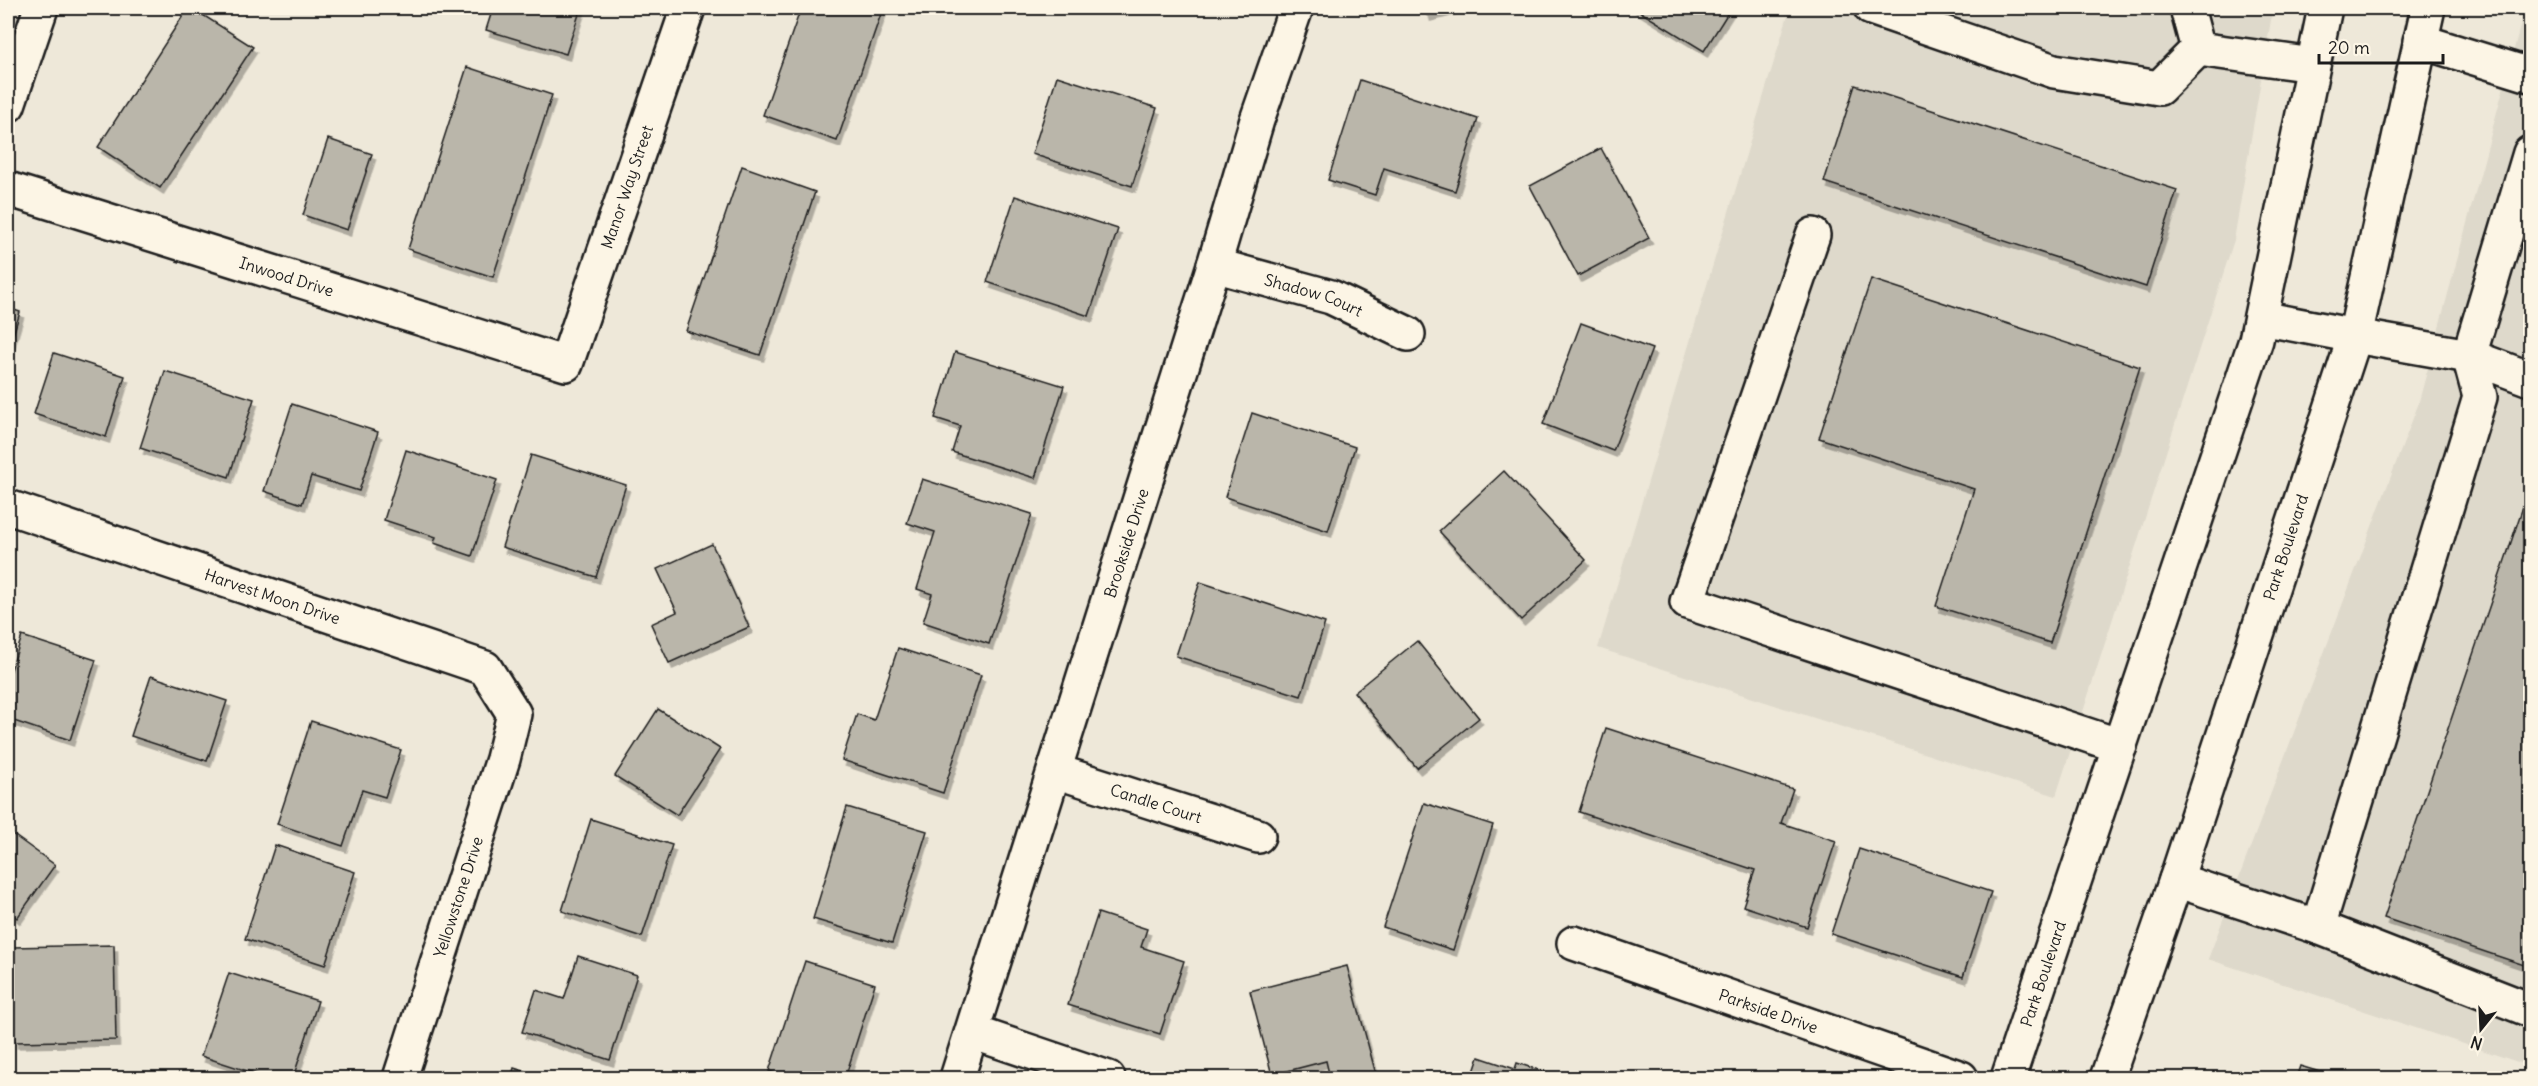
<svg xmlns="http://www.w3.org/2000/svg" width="2538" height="1086" font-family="Delius,sans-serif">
<defs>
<filter id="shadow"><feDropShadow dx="3.5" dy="6" stdDeviation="0" flood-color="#0004"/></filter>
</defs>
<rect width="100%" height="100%" fill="#eee8d9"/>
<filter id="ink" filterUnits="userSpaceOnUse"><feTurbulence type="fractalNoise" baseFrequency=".0167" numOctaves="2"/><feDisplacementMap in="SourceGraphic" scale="12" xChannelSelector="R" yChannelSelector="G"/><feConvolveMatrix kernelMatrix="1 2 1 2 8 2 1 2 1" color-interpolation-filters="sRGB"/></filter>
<g filter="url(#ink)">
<!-- built -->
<g fill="#ded9cb">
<polygon points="1790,8 2273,8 2234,240 2056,796 1598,648"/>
<polygon points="2525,8 2530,8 2530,1066 2208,959 2418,405"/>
</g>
<!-- building -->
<g fill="#bab6aa" stroke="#1c1c1c" stroke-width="1.5" filter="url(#shadow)">
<polygon points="188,8 192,8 253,47 160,188 98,147"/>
<polygon points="493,8 581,8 566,54 486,30"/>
<polygon points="801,8 883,8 837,141 763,115"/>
<polygon points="1425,8 1455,8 1427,15"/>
<polygon points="1634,8 1731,8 1704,51"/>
<polygon points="467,67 552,95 493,277 408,249"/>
<polygon points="1057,76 1157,108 1132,186 1032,154"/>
<polygon points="1360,80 1478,119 1455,191 1384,168 1375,195 1328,180"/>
<polygon points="1855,85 2177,190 2146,287 1824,182"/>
<polygon points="328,139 372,154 347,230 303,215"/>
<polygon points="1601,148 1649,238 1578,276 1530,186"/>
<polygon points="742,166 815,192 760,355 686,331"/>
<polygon points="1015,196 1118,229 1089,316 987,282"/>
<polygon points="1871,279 2140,367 2050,643 1936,606 1974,489 1819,438"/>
<polygon points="8,308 20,312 8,352"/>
<polygon points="1581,323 1652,349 1613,451 1543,424"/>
<polygon points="955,352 1064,386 1035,478 952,452 960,426 935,418"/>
<polygon points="54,353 125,376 106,437 34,414"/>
<polygon points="165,371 254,399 229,477 140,448"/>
<polygon points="292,404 378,432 359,491 311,476 302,504 264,491"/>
<polygon points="1252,413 1355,447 1328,531 1225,497"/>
<polygon points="406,450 497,480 472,556 434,543 436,537 384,520"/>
<polygon points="531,455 626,485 596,577 502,547"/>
<polygon points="1504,471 1586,560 1521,620 1439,531"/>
<polygon points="922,479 1032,514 989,644 923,622 932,594 917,589 935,532 907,523"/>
<polygon points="2530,486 2530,967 2384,918"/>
<polygon points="712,544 749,627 669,663 651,624 677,612 657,569"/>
<polygon points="1200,582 1325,623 1301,696 1176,656"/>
<polygon points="22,636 96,660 70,740 8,719 8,679"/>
<polygon points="1417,641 1479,718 1417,768 1354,692"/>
<polygon points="898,648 981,675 943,793 842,760 857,714 874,720"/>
<polygon points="151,676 227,701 207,761 131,736"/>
<polygon points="658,709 720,749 677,815 615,776"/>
<polygon points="311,721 401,750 385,797 362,790 343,846 277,824"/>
<polygon points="1606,728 1793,789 1781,823 1836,841 1807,927 1743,906 1755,870 1579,812"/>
<polygon points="1424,803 1493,825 1453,950 1383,927"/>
<polygon points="847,807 927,831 892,943 813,919"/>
<polygon points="591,819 672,845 642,937 562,911"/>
<polygon points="8,831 55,865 17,918 8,911"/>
<polygon points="275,845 355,872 325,965 245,939"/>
<polygon points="1859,849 1991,892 1963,977 1831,934"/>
<polygon points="1098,913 1147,929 1141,947 1184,961 1160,1034 1068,1005"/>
<polygon points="114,945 116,1040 14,1042 12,947"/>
<polygon points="578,956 637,975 610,1060 522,1032 536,990 564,999"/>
<polygon points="805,961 875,984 845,1078 791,1078 769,1071"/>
<polygon points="1347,966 1377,1078 1330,1078 1326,1061 1272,1075 1250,991"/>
<polygon points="229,973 318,1001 293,1078 269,1078 201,1056"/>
<polygon points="1479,1057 1515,1069 1517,1063 1563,1078 1472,1078"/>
<polygon points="2300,1066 2340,1078 2296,1078"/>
<polygon points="514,1068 546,1078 511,1078"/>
</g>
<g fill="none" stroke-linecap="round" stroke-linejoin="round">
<!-- minor casing -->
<g stroke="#1c1c1c" stroke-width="38">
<g id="minor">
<polyline points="1871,8 2054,71 2159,88 2198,49"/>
<polyline points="2187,8 2198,49"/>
<polyline points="2420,41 2530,75"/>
<polyline points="2198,49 2313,65"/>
<polyline points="8,105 41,8"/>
<path id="s1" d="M8,189L566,364L688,8"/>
<polyline points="1813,235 1687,602 2120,746"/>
<path id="s2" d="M1214,265L1331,297L1408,334"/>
<polyline points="2355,336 2469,356 2530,379"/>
<path id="s3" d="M8,507L485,668L514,714L503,759L400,1078"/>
<path id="s4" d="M1055,771L1258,836"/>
<polyline points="2176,880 2318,927 2480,397 2469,356 2530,153"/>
<polyline points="2318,927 2530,1010"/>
<path id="s5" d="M1574,943L1961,1078"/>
<polyline points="972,1032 1108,1078"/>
<path id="s6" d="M957,1078L1214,265L1257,120L1296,8"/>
</g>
</g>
<!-- major casing -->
<g stroke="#1c1c1c" stroke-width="38">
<g id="major">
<polyline points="2261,318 2355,336"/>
<path id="s7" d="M2008,1078L2256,340L2325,8"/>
<path id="s8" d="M2107,1078L2176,880L2355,336L2428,8"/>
</g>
</g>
<!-- minor -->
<use href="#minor" stroke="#fcf5e5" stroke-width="33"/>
<!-- major -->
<use href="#major" stroke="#fcf5e5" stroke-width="33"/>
</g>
</g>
<g text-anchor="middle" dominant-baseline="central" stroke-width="6" stroke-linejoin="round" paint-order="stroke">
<!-- street labels -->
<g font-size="16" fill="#1c1c1c" stroke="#fcf5e5">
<text stroke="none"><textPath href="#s1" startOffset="772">Manor Way Street</textPath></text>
<text stroke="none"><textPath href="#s1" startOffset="292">Inwood Drive</textPath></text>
<text stroke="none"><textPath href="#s2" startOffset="104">Shadow Court</textPath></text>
<text stroke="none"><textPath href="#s6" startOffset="561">Brookside Drive</textPath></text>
<text stroke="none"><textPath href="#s8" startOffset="560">Park Boulevard</textPath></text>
<text stroke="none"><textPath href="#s3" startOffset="279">Harvest Moon Drive</textPath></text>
<text stroke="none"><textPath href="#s4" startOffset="106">Candle Court</textPath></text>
<text transform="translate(458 897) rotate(-72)">Yellowstone Drive</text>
<text stroke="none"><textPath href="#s7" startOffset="110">Park Boulevard</textPath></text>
<text stroke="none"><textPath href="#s5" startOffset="206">Parkside Drive</textPath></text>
</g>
</g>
<!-- margin -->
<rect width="2538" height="1086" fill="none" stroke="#fcf5e5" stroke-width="30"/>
<rect x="15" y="15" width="2508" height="1056" fill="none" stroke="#1c1c1c" stroke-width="2" filter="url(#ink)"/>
<!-- north arrow -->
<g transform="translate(2481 1029) rotate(198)" stroke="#fcf5e5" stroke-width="4.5" paint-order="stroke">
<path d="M0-4.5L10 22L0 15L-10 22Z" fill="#1c1c1c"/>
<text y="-9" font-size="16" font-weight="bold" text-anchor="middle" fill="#1c1c1c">N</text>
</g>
<!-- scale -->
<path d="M2319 54v9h124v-9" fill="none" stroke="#1c1c1c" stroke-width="3"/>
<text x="2328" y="54" font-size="18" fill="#1c1c1c" stroke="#fcf5e5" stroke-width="4.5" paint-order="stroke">20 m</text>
</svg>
